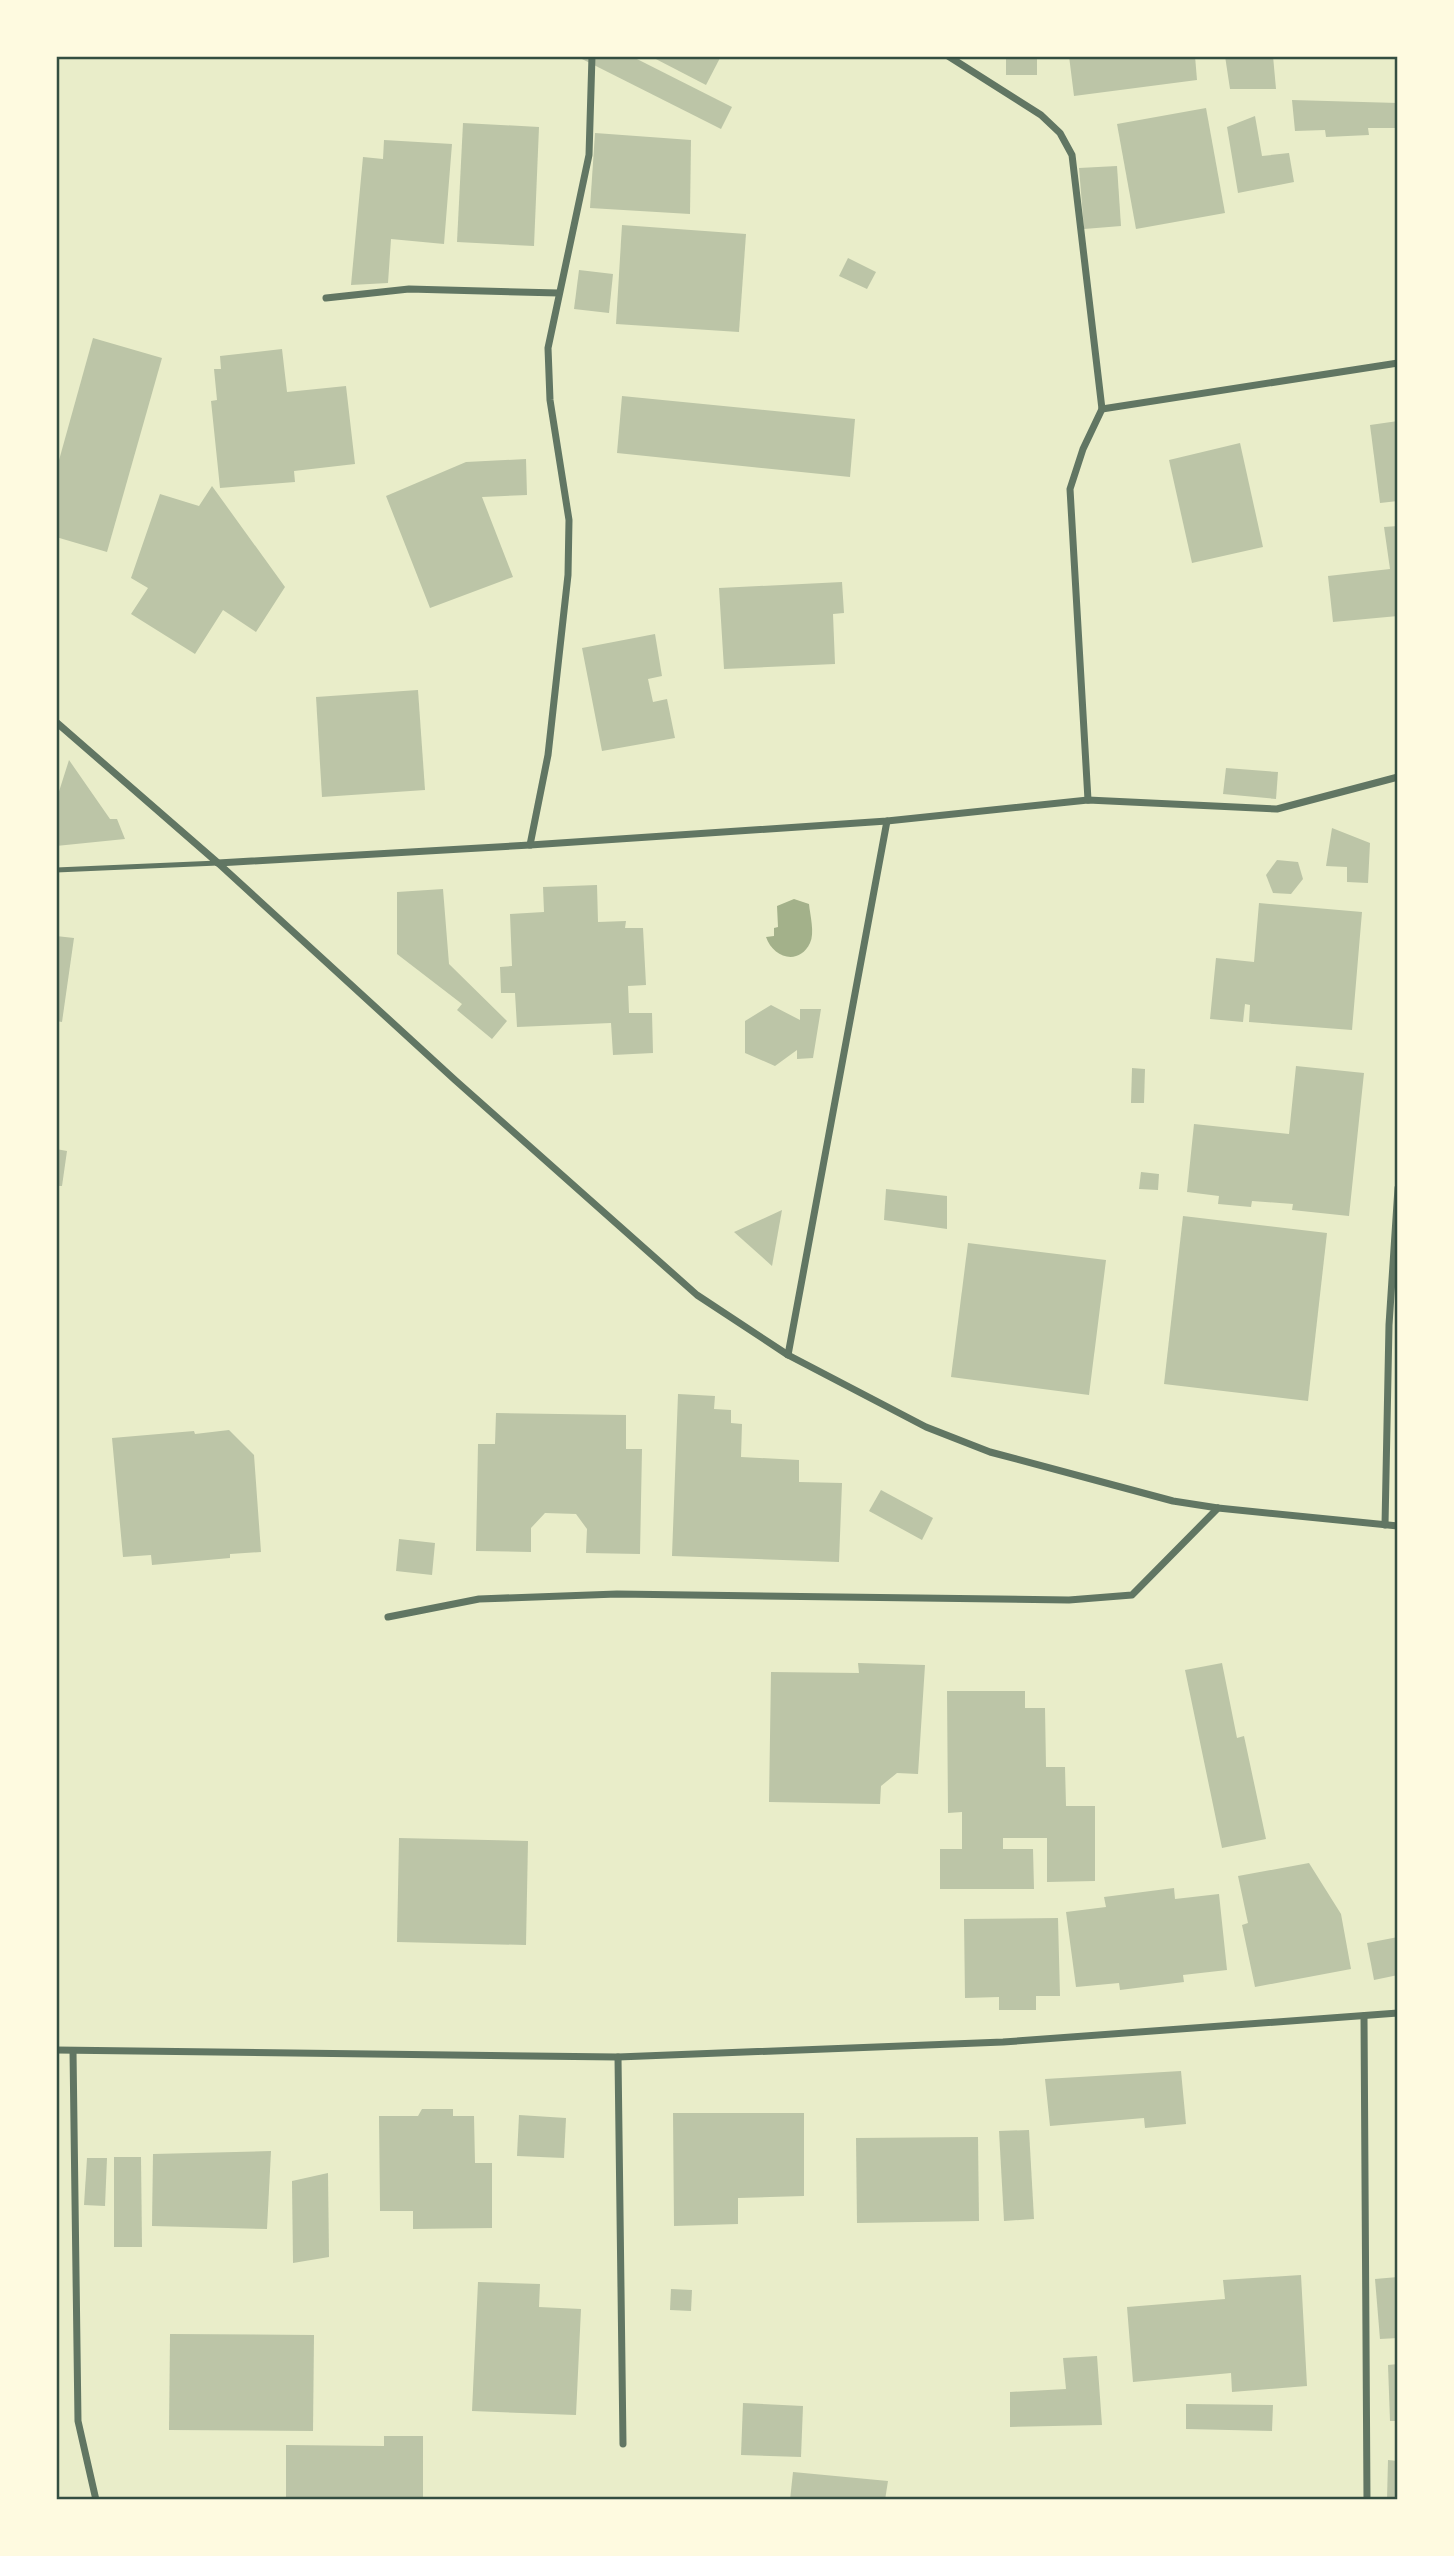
<svg xmlns="http://www.w3.org/2000/svg" width="1454" height="2556" font-family="Overpass,sans-serif">
<rect width="100%" height="100%" fill="#e9edc9"/>
<!-- water -->
<path fill="#a3b18a" d="M794,899L809,904C810,915 815,933 810,943C799,966 773,958 766,937L774,936V928L778,927L777,906Z"/>
<!-- building -->
<g fill="#bcc5a7">
<polygon points="576,56 631,56 732,107 721,129"/>
<polygon points="650,56 721,56 706,85"/>
<rect x="1006" y="56" width="31" height="19"/>
<polygon points="1069,56 1195,56 1197,80 1074,96"/>
<polygon points="1225,56 1273,56 1276,89 1230,89"/>
<polygon points="1292,100 1398,103 1398,128 1368,128 1369,135 1326,137 1325,130 1295,131"/>
<polygon points="1206,108 1225,213 1136,229 1117,124"/>
<polygon points="1255,116 1262,156 1289,153 1294,182 1238,193 1227,127"/>
<polygon points="463,123 539,127 534,246 457,242"/>
<polygon points="595,133 691,140 690,214 590,208"/>
<polygon points="384,140 452,144 444,244 391,239 388,283 351,285 363,157 383,159"/>
<polygon points="1117,166 1121,226 1084,229 1079,168"/>
<polygon points="622,225 746,234 739,332 616,324"/>
<polygon points="848,258 876,272 867,289 839,276"/>
<polygon points="579,270 613,274 609,313 574,309"/>
<polygon points="93,338 162,358 107,552 56,537 56,471"/>
<polygon points="282,349 287,392 346,386 355,464 294,471 295,482 220,488 211,401 217,400 214,369 221,369 220,356"/>
<polygon points="622,396 855,419 850,477 617,453"/>
<polygon points="1398,421 1398,501 1380,503 1370,425"/>
<polygon points="1240,443 1263,547 1192,563 1169,460"/>
<polygon points="526,459 527,495 482,497 513,577 430,608 386,496 466,462"/>
<polygon points="212,486 285,587 256,632 223,610 195,654 131,614 148,588 131,578 160,494 199,506"/>
<polygon points="1398,526 1398,616 1333,622 1328,576 1390,569 1384,527"/>
<polygon points="842,582 844,613 833,614 835,664 724,669 719,588"/>
<polygon points="655,634 662,676 648,679 653,702 667,699 675,738 602,751 582,648"/>
<polygon points="418,690 425,790 322,797 316,697"/>
<polygon points="69,760 110,819 117,819 125,839 56,846 56,801"/>
<polygon points="1226,768 1278,772 1276,799 1223,794"/>
<polygon points="1332,828 1370,843 1368,883 1347,882 1347,867 1326,866"/>
<polygon points="1277,860 1298,862 1303,879 1291,894 1273,893 1266,875"/>
<polygon points="597,885 598,922 626,921 625,928 643,928 646,985 628,986 629,1013 652,1013 653,1053 613,1055 611,1023 517,1027 515,993 501,993 500,967 512,966 510,914 544,912 543,887"/>
<polygon points="443,889 449,964 507,1021 492,1039 457,1010 462,1004 397,954 397,892"/>
<polygon points="1259,903 1362,912 1352,1030 1249,1022 1250,1005 1245,1004 1243,1022 1210,1019 1216,958 1254,962"/>
<polygon points="56,936 74,938 62,1022 56,1021"/>
<polygon points="771,1005 800,1020 800,1009 821,1009 813,1058 797,1059 797,1050 775,1066 745,1053 745,1021"/>
<polygon points="1296,1066 1364,1073 1349,1216 1292,1210 1293,1204 1252,1201 1251,1207 1218,1204 1219,1196 1187,1192 1194,1124 1289,1134"/>
<polygon points="1132,1068 1145,1069 1144,1103 1131,1103"/>
<polygon points="56,1149 67,1151 62,1186 56,1186"/>
<polygon points="1141,1172 1159,1174 1158,1190 1139,1189"/>
<polygon points="886,1189 947,1196 947,1229 884,1220"/>
<polygon points="782,1210 772,1266 734,1232"/>
<polygon points="1183,1216 1327,1233 1308,1401 1164,1384"/>
<polygon points="968,1243 1106,1260 1089,1395 951,1377"/>
<polygon points="678,1394 715,1396 714,1409 731,1410 731,1423 742,1424 741,1457 799,1460 799,1482 842,1483 839,1562 672,1556"/>
<polygon points="496,1413 626,1415 626,1449 642,1449 640,1554 586,1553 587,1529 576,1514 545,1513 531,1528 531,1552 476,1551 478,1444 495,1444"/>
<polygon points="229,1430 254,1455 261,1552 230,1554 230,1558 152,1565 151,1555 123,1557 112,1438 194,1431 195,1434"/>
<polygon points="881,1490 933,1518 922,1540 869,1511"/>
<polygon points="399,1539 435,1543 432,1575 396,1571"/>
<polygon points="858,1663 925,1665 918,1774 897,1773 881,1786 880,1804 769,1802 771,1672 859,1673"/>
<polygon points="1222,1663 1237,1738 1244,1736 1266,1839 1222,1848 1185,1670"/>
<polygon points="947,1691 1025,1691 1025,1708 1045,1708 1046,1767 1065,1767 1066,1806 1095,1806 1095,1881 1047,1882 1047,1838 1003,1838 1003,1849 1033,1849 1034,1889 940,1889 940,1849 962,1849 962,1812 948,1813"/>
<polygon points="399,1838 528,1841 526,1945 397,1942"/>
<polygon points="1309,1863 1341,1914 1351,1969 1255,1987 1242,1925 1248,1923 1238,1876"/>
<polygon points="1174,1888 1175,1899 1219,1894 1227,1970 1183,1975 1184,1982 1120,1990 1119,1983 1076,1987 1066,1912 1106,1907 1104,1897"/>
<polygon points="1058,1918 1060,1996 1036,1996 1036,2010 999,2010 999,1997 965,1998 964,1919"/>
<polygon points="1398,1937 1398,1975 1374,1980 1367,1943"/>
<polygon points="1181,2071 1186,2124 1145,2128 1144,2118 1050,2126 1045,2079"/>
<polygon points="422,2109 453,2109 453,2116 474,2116 475,2163 492,2163 492,2228 413,2229 413,2211 380,2211 379,2116 418,2116"/>
<polygon points="673,2113 804,2113 804,2196 738,2198 738,2224 674,2226"/>
<polygon points="519,2115 566,2118 564,2158 517,2156"/>
<polygon points="1029,2130 1034,2219 1004,2221 999,2131"/>
<polygon points="978,2137 979,2221 857,2223 856,2138"/>
<polygon points="271,2151 267,2229 152,2226 153,2154"/>
<polygon points="114,2157 141,2157 142,2247 114,2247"/>
<polygon points="87,2158 107,2158 105,2206 84,2205"/>
<polygon points="328,2173 329,2257 293,2263 292,2181"/>
<polygon points="1301,2275 1307,2386 1232,2392 1231,2373 1133,2382 1127,2307 1225,2299 1223,2280"/>
<polygon points="1398,2277 1398,2338 1380,2339 1375,2279"/>
<polygon points="478,2282 540,2284 539,2307 581,2309 576,2415 472,2411"/>
<polygon points="671,2289 692,2290 691,2311 670,2310"/>
<polygon points="170,2334 314,2335 313,2431 169,2430"/>
<polygon points="1097,2356 1102,2425 1010,2427 1010,2392 1066,2389 1063,2358"/>
<polygon points="1398,2364 1398,2421 1390,2421 1388,2365"/>
<polygon points="743,2403 803,2406 801,2457 741,2455"/>
<polygon points="1186,2404 1273,2405 1272,2431 1186,2429"/>
<polygon points="384,2436 423,2436 423,2500 286,2500 286,2445 384,2446"/>
<polygon points="1388,2460 1398,2461 1398,2500 1387,2500"/>
<polygon points="793,2472 888,2481 885,2500 790,2500"/>
</g>
<g fill="none" stroke-linecap="round" stroke-linejoin="round">
<!-- service -->
<polyline stroke="#617663" stroke-width="5" points="56,870 218,863"/>
<!-- minor -->
<g stroke="#617663" stroke-width="7">
<polyline points="948,56 1041,115 1060,133 1072,155 1102,409 1083,449 1070,489 1088,800"/>
<polyline points="326,298 409,289 559,293"/>
<polyline points="1102,409 1398,363"/>
<polyline points="56,722 218,863 455,1080 697,1295 788,1355 926,1427 990,1452 1173,1501 1218,1508 1398,1526"/>
<polyline points="530,845 548,755 568,575 569,520 550,400 548,348 589,155 592,56"/>
<polyline points="218,863 530,845 887,821 1088,800 1277,809 1398,777"/>
<polyline points="788,1355 887,821"/>
<polyline points="1385,1525 1389,1325 1398,1188"/>
<polyline points="388,1617 479,1599 617,1594 1069,1600 1132,1595 1218,1508"/>
<polyline points="1364,2016 1367,2500"/>
<polyline points="56,2050 618,2057 1003,2042 1398,2013"/>
<polyline points="73,2051 78,2421 96,2500"/>
<polyline points="618,2057 623,2444"/>
</g>
</g>
<!-- border -->
<rect width="1454" height="2556" fill="none" stroke="#fefae0" stroke-width="116"/>
<rect x="58" y="58" width="1338" height="2440" fill="none" stroke="#344e41" stroke-width="2.5"/>
</svg>
